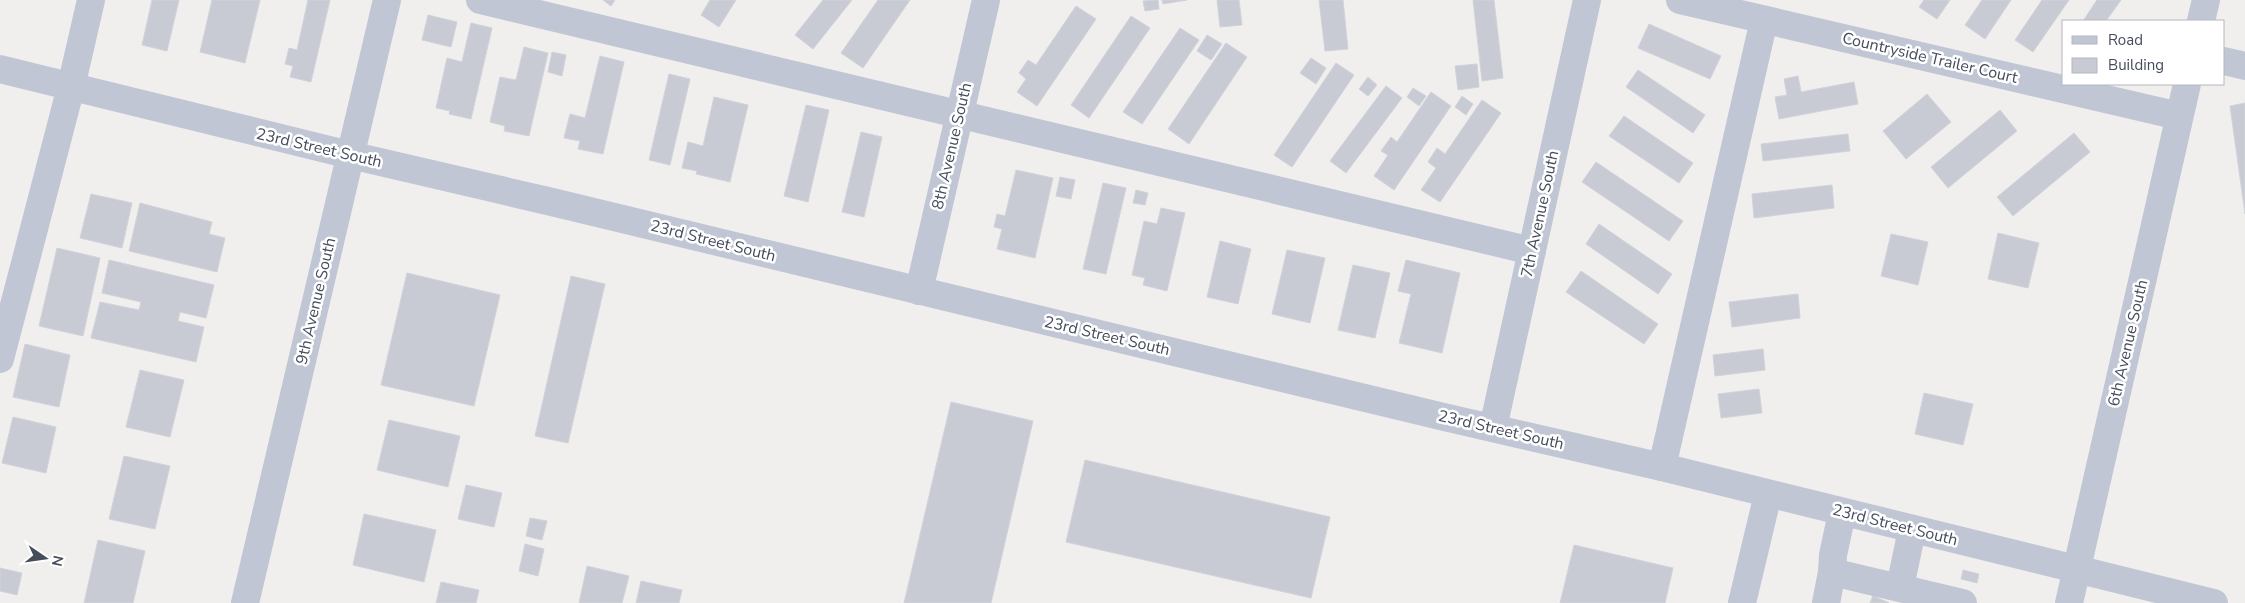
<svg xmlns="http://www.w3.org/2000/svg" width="2245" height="603" font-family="'Nunito Sans',sans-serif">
<rect width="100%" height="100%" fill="#f1eeee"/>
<!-- building -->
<g fill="#c9cbd4" stroke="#d1d2da">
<polygon points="152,0 179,0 167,51 142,45"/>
<polygon points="212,0 260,0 245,63 200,52"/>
<polygon points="308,0 330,0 311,82 290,77 293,66 285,64 289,48 297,50"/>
<polygon points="603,0 615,0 611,6"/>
<polygon points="710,0 736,0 719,27 701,15"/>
<polygon points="823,0 852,0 813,49 795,35"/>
<polygon points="878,0 910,0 863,68 841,53"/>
<polygon points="1158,0 1159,9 1145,11 1143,1"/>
<polygon points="1162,0 1187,0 1163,4"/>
<polygon points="1217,0 1239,0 1242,25 1220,27"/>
<polygon points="1319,0 1343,0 1348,49 1325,51"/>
<polygon points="1473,0 1494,0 1503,78 1482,81"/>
<polygon points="1924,0 1950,0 1937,19 1919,7"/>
<polygon points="1982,0 2011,0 1985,39 1965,25"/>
<polygon points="2042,0 2069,0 2033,52 2015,40"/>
<polygon points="2097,0 2121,0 2106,21 2083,21"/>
<polygon points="1076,6 1096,19 1037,106 1017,92 1026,79 1019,73 1028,60 1036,65"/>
<polygon points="428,15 457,22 451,47 422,40"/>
<polygon points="1131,16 1150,28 1089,118 1071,105"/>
<polygon points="471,23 492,28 471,119 449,114 450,111 436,108 447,58 462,62"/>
<polygon points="1649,24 1721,56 1710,79 1638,48"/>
<polygon points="1180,28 1199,40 1142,124 1123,112"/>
<polygon points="1207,35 1222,44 1211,60 1197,51"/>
<polygon points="1226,43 1247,57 1189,144 1168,129"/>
<polygon points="524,47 548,53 529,136 504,131 505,126 490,122 500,77 516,80"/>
<polygon points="552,52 566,55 562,76 548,72"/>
<polygon points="600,56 624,62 603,154 578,149 580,141 564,138 570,114 585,118"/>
<polygon points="1311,58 1326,68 1316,84 1300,73"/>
<polygon points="1336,63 1354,75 1292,167 1274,155"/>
<polygon points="1477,64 1479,87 1458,90 1455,66"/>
<polygon points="1638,70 1705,115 1693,133 1626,87"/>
<polygon points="669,74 690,79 670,165 649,160"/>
<polygon points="1798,76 1801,92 1854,82 1858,104 1779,119 1775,97 1787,95 1784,79"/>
<polygon points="1368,77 1377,85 1368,96 1359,89"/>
<polygon points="1386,86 1402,98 1346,173 1330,161"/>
<polygon points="1413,88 1426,96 1419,106 1407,97"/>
<polygon points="1431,92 1451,106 1394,190 1374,176 1388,155 1381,151 1391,137 1397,142"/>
<polygon points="1927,94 1951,122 1906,159 1883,131"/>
<polygon points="1462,96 1473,104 1466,115 1455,107"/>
<polygon points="714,97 748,105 730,182 696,174 697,171 682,168 688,142 703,146"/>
<polygon points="1482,100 1501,113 1440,202 1421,190 1436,168 1428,162 1437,148 1445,154"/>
<polygon points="2245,103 2245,214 2230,106"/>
<polygon points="806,105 829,110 808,202 784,196"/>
<polygon points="2000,110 2017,131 1948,188 1931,167"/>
<polygon points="1624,116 1693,163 1679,183 1609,136"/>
<polygon points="861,132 882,137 864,217 842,212"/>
<polygon points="2074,133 2090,152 2013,216 1997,197"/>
<polygon points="1848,134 1850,151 1763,161 1761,144"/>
<polygon points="1596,162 1683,221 1669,241 1582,182"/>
<polygon points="1016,170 1053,178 1035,258 997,249 1002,229 994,227 997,214 1005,216"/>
<polygon points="1060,177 1075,180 1071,199 1056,196"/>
<polygon points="1103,183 1126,188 1106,274 1083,269"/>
<polygon points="1832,185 1834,208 1754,218 1752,194"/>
<polygon points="1136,190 1148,193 1145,205 1133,203"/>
<polygon points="91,194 132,203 122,248 80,238"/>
<polygon points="140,203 212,222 209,234 225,238 217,272 129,251"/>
<polygon points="1161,208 1185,213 1167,291 1143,285 1145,278 1132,275 1144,221 1157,224"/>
<polygon points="1599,224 1672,274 1658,294 1586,244"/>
<polygon points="1998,233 2039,243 2028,288 1988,279"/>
<polygon points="1891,234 1928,242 1918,285 1881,276"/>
<polygon points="1220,241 1251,249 1238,304 1207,297"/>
<polygon points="57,248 100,258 83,336 39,326"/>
<polygon points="1287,250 1325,258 1310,323 1272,314"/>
<polygon points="109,260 214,285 206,318 180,312 178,321 204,327 196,362 91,338 100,302 139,310 141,302 102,293"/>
<polygon points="1406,260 1460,273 1442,353 1399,343 1411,294 1398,291"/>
<polygon points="1353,265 1390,273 1375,338 1338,330"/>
<polygon points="1581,271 1658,324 1644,344 1566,292"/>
<polygon points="407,273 500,295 474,406 381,385"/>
<polygon points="571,276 605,284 568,443 535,436"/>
<polygon points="1798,294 1800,318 1732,327 1729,302"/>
<polygon points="25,344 70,355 59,407 13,397"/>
<polygon points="1763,349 1765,370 1715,376 1713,355"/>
<polygon points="140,370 184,380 170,437 126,427"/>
<polygon points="1759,389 1762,413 1721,418 1718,394"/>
<polygon points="1924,393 1973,404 1963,445 1915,434"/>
<polygon points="951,402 1033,421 991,603 904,603"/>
<polygon points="13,417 56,427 46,473 2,463"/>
<polygon points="389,420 460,436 448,487 377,470"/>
<polygon points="124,456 170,466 155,529 109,519"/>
<polygon points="1085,460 1330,517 1311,598 1066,542"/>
<polygon points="466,485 502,493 494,527 458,519"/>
<polygon points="364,514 436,530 424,582 353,565"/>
<polygon points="530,518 547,521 542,540 526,536"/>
<polygon points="98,540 145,551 133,603 84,603"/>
<polygon points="525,544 544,549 538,576 519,571"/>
<polygon points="1574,545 1673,568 1665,603 1560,603"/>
<polygon points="587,566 629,576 622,603 579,603"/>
<polygon points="0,568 22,573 17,595 0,591"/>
<polygon points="1963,570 1979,574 1977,583 1961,579"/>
<polygon points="641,581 682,590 679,603 636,603"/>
<polygon points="441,582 479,590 476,603 436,603"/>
<polygon points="1873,596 1889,603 1870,603"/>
<polygon points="1873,596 1889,603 1870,603"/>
</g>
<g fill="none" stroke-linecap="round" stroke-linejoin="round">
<!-- minor -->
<g stroke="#c0c6d4" stroke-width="28">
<polyline points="480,0 1532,251"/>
<polyline points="1680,0 2179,116"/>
<polyline points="2201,21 2206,0"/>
<polyline points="2224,61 2245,66"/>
<polyline points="0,69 350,155 552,202 1444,417 1662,467 2214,603"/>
<polyline points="919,291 986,0"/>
<polyline points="0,359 71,87 91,0"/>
<polyline points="1493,428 1587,0"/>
<polyline points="1662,467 1764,20"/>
<polyline points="1832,572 1833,555 1842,513"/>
<polyline points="1900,587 1912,530"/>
<polyline points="245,603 387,0"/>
<polyline points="1742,603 1768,494"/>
<polyline points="1826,603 1832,572 1963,603"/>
<polyline points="2069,603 2187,84"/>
</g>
</g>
<g text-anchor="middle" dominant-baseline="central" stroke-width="5" stroke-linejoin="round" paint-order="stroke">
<!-- street labels -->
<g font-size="16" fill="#454c5c" stroke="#fff">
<text transform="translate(1930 58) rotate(13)">Countryside Trailer Court</text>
<text transform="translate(952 146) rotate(-77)">8th Avenue South</text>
<text transform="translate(319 148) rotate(13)">23rd Street South</text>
<text transform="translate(1540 214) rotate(-78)">7th Avenue South</text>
<text transform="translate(713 241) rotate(14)">23rd Street South</text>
<text transform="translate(316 301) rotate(-77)">9th Avenue South</text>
<text transform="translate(1107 336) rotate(13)">23rd Street South</text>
<text transform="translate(2128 343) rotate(-77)">6th Avenue South</text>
<text transform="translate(1501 430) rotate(13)">23rd Street South</text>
<text transform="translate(1895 525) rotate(14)">23rd Street South</text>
</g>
</g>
<!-- legend -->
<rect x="2062" y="20" width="162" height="65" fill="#ffffff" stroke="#b5b7be"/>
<rect x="2072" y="36" width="25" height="8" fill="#c0c6d4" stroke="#b5b7be"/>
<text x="2108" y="45" font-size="15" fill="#454c5c">Road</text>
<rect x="2072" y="58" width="25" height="15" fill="#c9cbd4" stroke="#b5b7be"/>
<text x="2108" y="70" font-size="15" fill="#454c5c">Building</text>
<!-- north arrow -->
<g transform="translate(45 558) rotate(103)" stroke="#ffffff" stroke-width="4" paint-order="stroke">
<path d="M0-4L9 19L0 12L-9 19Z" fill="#454c5c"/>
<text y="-8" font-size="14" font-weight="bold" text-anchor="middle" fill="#454c5c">N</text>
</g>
</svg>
